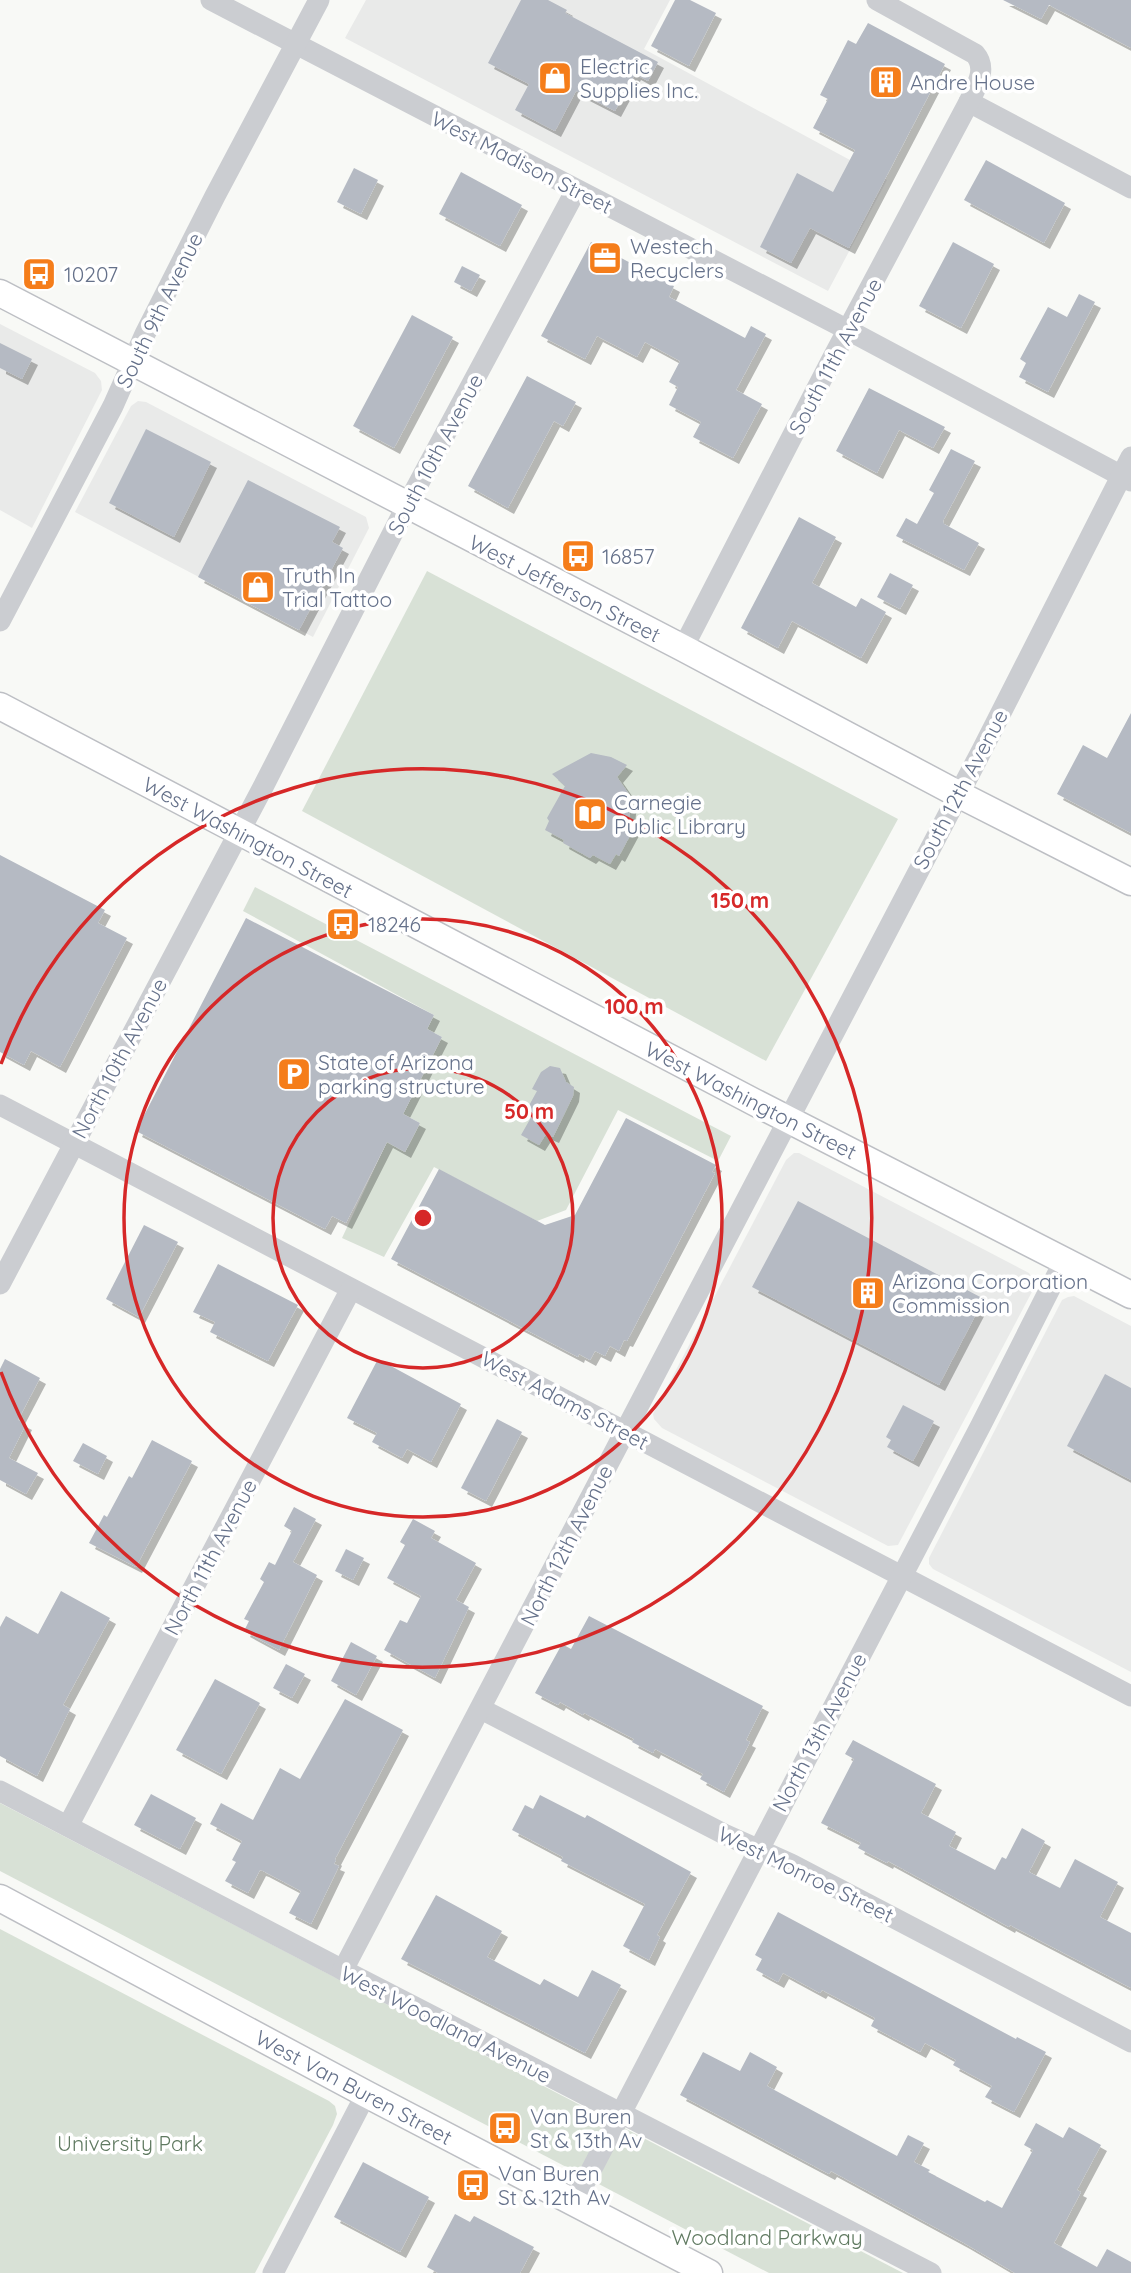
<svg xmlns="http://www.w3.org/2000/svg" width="1131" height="2273" font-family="Quicksand,sans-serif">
<defs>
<filter id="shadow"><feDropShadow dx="6" dy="6" stdDeviation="0" flood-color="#0004"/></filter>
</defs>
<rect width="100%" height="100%" fill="#f8f9f6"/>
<!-- built -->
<g fill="#e9eae9">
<polygon points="366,0 670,0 644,49 887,180 828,291 345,38"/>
<polygon points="0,324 95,373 101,381 102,390 32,528 0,510"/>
<polygon points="138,401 146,402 366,517 369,528 313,637 75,512 131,406"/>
<polygon points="794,1153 799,1153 1029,1273 1034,1281 1035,1286 898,1545 888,1546 662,1428 654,1419 653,1414 786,1160"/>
<polygon points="1074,1296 1131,1326 1131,1672 933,1569 929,1564 929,1558 1062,1300 1068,1297"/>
</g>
<!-- green -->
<g fill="#d8e1d6">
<polygon points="427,571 898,819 766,1061 302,811"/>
<polygon points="255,887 731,1136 718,1161 618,1110 566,1210 537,1221 434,1167 384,1257 342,1238 387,1142 405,1152 420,1123 403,1114 442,1037 427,1029 434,1015 243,911"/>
<polygon points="0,1803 903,2273 769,2273 0,1871"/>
<polygon points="0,1929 329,2101 335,2106 337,2114 333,2125 255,2273 0,2273"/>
</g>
<!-- building -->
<g fill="#b5bac3" filter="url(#shadow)">
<polygon points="521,0 548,0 567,10 565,13 658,62 648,81 635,74 615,111 576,91 555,131 515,110 529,84 488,63"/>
<polygon points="675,0 690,0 716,13 689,66 651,46"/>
<polygon points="1003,0 1131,0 1131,48 1049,5 1041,19"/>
<polygon points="868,23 945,64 849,248 810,228 791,263 760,247 797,173 833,192 855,150 813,128 828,99 820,95 848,40 856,44"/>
<polygon points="986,160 1065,203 1044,243 964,200"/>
<polygon points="354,168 378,180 361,214 337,202"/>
<polygon points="461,172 522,205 500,246 439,214"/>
<polygon points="591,242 674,286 669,297 745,338 751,326 766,334 736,390 762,404 733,458 693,437 701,422 669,405 678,387 669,382 680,361 645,342 637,357 597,336 585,359 541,336"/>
<polygon points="953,242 994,264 961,328 919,306"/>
<polygon points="462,266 480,275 471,291 454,282"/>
<polygon points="1079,294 1095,302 1048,392 1019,377 1026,363 1020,359 1048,307 1067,317"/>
<polygon points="412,315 453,337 394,448 353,426"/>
<polygon points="0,343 32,359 22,379 0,368"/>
<polygon points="527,376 576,402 563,426 554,421 508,508 468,486"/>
<polygon points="869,388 945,427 933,448 899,430 877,473 836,451"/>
<polygon points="146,429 211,462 174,537 109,503"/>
<polygon points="951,449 975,461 943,521 944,524 979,543 964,570 896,536 906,518 917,524 934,493 929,490"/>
<polygon points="248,480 340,527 332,542 343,548 299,630 198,577"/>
<polygon points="799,517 836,537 812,583 856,607 861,598 886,612 861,658 792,621 778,648 741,628"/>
<polygon points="890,573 913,585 900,609 877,597"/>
<polygon points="1131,713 1131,833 1057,794 1083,745 1107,758"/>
<polygon points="591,753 611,757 627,765 617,777 631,797 629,819 633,823 631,828 633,830 619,856 616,854 610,864 593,855 590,858 563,843 564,840 545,830 549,821 547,818 565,786 552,774"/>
<polygon points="0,855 105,910 98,923 127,938 60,1067 31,1051 24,1065 0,1052"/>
<polygon points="246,918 434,1015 427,1029 442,1037 403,1114 420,1123 405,1152 387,1142 346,1223 332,1216 325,1229 136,1131"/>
<polygon points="550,1066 560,1068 566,1082 574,1087 573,1096 553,1137 546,1134 539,1145 521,1135 533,1114 526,1111 537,1091 532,1089 541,1072"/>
<polygon points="626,1118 716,1165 712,1172 715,1173 627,1341 624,1340 619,1351 610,1346 605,1356 595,1351 590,1360 579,1354 578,1357 391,1259 439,1169 545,1225 575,1215"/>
<polygon points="798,1201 984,1299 939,1385 752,1287"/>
<polygon points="144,1225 178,1242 139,1317 106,1299"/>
<polygon points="218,1264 298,1305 268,1361 210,1332 215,1322 193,1312"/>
<polygon points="5,1359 40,1378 18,1420 26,1424 9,1458 38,1473 26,1494 0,1480 0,1369"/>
<polygon points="378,1359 461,1404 431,1462 407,1449 402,1458 372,1442 377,1433 347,1418"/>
<polygon points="1105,1374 1131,1388 1131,1480 1067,1446"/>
<polygon points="903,1405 934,1421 913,1461 887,1447 891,1440 886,1437"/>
<polygon points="497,1419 522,1432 486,1501 461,1488"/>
<polygon points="152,1440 192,1461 136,1567 89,1543 104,1515 107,1517 129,1476 132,1478"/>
<polygon points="83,1443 107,1456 98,1474 73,1461"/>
<polygon points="294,1507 316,1519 293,1562 317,1575 279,1650 244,1631 249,1621 244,1619 264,1582 260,1579 269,1562 275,1565 292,1531 284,1526"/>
<polygon points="413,1519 435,1531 431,1538 476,1563 456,1600 469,1607 435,1678 384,1650 400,1620 407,1623 421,1596 387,1578 405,1545 400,1542"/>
<polygon points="346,1549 364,1558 353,1580 335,1571"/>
<polygon points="61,1591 110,1618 63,1705 70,1709 37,1776 0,1756 0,1627 6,1616 38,1634"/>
<polygon points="589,1616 763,1706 746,1740 750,1742 724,1792 700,1779 703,1774 655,1749 653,1753 632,1742 634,1739 584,1713 583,1715 560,1702 558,1705 535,1693 562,1644 571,1649"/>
<polygon points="351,1642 377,1656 356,1695 331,1681"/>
<polygon points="286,1664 305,1674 292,1698 273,1688"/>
<polygon points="215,1679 260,1703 221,1774 176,1750"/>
<polygon points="345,1699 403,1730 335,1859 336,1860 334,1864 339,1866 311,1924 289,1913 301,1891 263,1871 260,1870 248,1893 225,1881 236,1862 232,1860 242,1841 210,1824 221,1803 253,1820 280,1768 300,1779"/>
<polygon points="853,1740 936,1784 921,1813 956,1832 949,1846 995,1870 1002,1857 1006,1859 1022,1828 1045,1841 1029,1872 1060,1888 1075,1859 1118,1882 1100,1917 1131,1933 1131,1988 1010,1925 1009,1927 888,1861 887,1863 858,1848 861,1843 821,1823 854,1759 845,1754"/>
<polygon points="151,1794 196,1818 180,1849 134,1825"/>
<polygon points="540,1795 585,1818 587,1815 691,1872 657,1935 660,1937 649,1960 623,1946 645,1904 561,1861 563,1857 512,1830 525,1805 533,1809"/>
<polygon points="436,1895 502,1931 487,1957 540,1985 544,1979 578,1997 592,1970 621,1985 585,2053 401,1959"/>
<polygon points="778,1912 1016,2039 1017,2037 1046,2052 1014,2112 985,2097 992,2086 953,2065 956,2060 925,2043 920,2052 871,2026 875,2018 822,1990 820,1993 783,1973 778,1982 756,1970 762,1959 755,1955"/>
<polygon points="703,2052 740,2071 750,2052 777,2067 767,2086 897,2156 908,2135 924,2143 914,2162 930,2170 928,2172 985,2202 987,2200 1002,2208 1033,2150 1024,2145 1036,2123 1063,2138 1069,2127 1101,2145 1077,2190 1081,2192 1054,2243 1097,2267 1107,2249 1131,2262 1131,2273 1015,2273 964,2243 831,2171 829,2174 680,2095"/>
<polygon points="363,2162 429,2197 400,2252 334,2217"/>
<polygon points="455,2214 470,2222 474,2216 534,2247 520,2273 438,2273 427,2267"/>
</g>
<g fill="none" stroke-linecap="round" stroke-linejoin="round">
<!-- major casing -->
<g stroke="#bdbfc4" stroke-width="29">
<g id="major">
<polyline points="0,293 683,648 958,794 1131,882"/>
<polyline points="0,706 754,1102 1131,1295"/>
<polyline points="0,1898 366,2094 709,2273"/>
</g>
</g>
<!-- minor -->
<g stroke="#cbcdd1" stroke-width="21">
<polyline points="211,0 848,330 1131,481"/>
<polyline points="969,102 1131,188"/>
<polyline points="0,621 113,406 145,334 215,196 319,0"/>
<path d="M683,648L831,361L969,102C976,87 988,69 975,54L877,0"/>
<polyline points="0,1105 1131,1696"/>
<polyline points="0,1284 262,789 407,505 576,190"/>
<polyline points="481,1709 724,1834 791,1864 1131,2042"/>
<polyline points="0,1791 343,1970 931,2273"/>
<polyline points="68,1826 351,1289"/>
<polyline points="343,1970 982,750 1131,457"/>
<polyline points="574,2203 981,1425 1064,1261"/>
<polyline points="273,2273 366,2094"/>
</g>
<!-- major -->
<use href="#major" stroke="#fff" stroke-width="26"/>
</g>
<!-- distance rings -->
<g fill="none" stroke="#d62828" stroke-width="3.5">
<circle cx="423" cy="1218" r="150"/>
<circle cx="423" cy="1218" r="299"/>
<path d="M1 1064A449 449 0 1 1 1 1372"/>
</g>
<!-- icons -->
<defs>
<g id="shop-square" transform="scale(1.75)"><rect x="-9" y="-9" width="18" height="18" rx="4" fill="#f57d1a" stroke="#fff"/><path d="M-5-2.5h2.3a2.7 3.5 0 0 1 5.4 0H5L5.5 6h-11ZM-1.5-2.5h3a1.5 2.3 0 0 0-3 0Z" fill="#fff"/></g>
<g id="building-square" transform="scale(1.75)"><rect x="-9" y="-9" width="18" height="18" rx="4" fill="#f57d1a" stroke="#fff"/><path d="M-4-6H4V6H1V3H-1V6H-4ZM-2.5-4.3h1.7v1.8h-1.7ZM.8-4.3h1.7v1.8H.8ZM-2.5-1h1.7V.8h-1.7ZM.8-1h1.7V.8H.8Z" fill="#fff"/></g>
<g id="office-square" transform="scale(1.75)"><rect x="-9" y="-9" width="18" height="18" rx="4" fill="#f57d1a" stroke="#fff"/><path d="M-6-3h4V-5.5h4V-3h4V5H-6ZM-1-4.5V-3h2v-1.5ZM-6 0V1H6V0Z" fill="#fff"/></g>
<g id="bus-square" transform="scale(1.75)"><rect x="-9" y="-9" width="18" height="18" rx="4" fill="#f57d1a" stroke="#fff"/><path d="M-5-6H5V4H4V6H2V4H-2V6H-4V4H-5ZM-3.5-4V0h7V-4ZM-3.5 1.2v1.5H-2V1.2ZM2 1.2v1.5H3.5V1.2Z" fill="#fff"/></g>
<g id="library-square" transform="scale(1.75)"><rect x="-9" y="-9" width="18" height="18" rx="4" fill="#f57d1a" stroke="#fff"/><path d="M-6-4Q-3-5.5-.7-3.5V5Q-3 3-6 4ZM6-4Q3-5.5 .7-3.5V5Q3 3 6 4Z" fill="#fff"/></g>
<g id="parking-square" transform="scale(1.75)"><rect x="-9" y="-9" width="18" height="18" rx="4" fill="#f57d1a" stroke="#fff"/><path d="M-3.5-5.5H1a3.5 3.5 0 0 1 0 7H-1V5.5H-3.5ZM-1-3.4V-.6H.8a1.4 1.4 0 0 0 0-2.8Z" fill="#fff"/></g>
</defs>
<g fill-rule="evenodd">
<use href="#shop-square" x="555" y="78"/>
<use href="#building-square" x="886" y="82"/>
<use href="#office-square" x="605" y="258"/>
<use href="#bus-square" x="39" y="274"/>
<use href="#bus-square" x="578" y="556"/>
<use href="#shop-square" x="258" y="587"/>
<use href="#library-square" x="590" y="814"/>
<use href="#bus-square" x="343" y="924"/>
<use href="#parking-square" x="294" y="1074"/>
<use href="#building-square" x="868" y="1293"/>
<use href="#bus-square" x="505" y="2128"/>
<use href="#bus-square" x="473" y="2185"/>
</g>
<g text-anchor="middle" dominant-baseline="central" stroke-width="7" stroke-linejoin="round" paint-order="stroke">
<!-- poi labels -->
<g font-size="21" fill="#65718a" stroke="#fff" text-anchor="start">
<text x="580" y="66">Electric<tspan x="580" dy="24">Supplies Inc.</tspan></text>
<text x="910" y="82">Andre House</text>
<text x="630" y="246">Westech<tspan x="630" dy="24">Recyclers</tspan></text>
<text x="64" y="274">10207</text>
<text x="602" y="556">16857</text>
<text x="282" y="575">Truth In<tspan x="282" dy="24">Trial Tattoo</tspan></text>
<text x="614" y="802">Carnegie<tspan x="614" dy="24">Public Library</tspan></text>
<text x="368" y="924">18246</text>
<text x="318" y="1062">State of Arizona<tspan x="318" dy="24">parking structure</tspan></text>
<text x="892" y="1281">Arizona Corporation<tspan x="892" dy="24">Commission</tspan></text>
<text x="530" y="2116">Van Buren<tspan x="530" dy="24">St &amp; 13th Av</tspan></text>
<text x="498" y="2173">Van Buren<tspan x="498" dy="24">St &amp; 12th Av</tspan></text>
</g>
<!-- street labels -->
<g font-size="21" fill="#65718a" stroke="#fff">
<text transform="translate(522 162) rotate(27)">West Madison Street</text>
<text transform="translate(159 310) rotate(-64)">South 9th Avenue</text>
<text transform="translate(835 356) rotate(-62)">South 11th Avenue</text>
<text transform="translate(435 454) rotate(-62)">South 10th Avenue</text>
<text transform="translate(565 588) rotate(27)">West Jefferson Street</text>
<text transform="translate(960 789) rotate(-62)">South 12th Avenue</text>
<text transform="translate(248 837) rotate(28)">West Washington Street</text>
<text transform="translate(119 1058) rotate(-62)">North 10th Avenue</text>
<text transform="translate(751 1100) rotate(27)">West Washington Street</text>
<text transform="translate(565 1400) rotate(28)">West Adams Street</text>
<text transform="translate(566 1545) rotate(-63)">North 12th Avenue</text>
<text transform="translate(210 1557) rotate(-62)">North 11th Avenue</text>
<text transform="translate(819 1732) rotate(-62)">North 13th Avenue</text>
<text transform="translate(806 1874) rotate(26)">West Monroe Street</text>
<text transform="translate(446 2024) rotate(27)">West Woodland Avenue</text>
<text transform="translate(354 2087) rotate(28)">West Van Buren Street</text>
</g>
<!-- park labels -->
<g font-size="21" fill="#607a61" stroke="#fff">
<text x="130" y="2143">University Park</text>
<text x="767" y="2237">Woodland Parkway</text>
</g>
</g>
<circle cx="423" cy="1218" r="10" fill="#d62828" stroke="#fff" stroke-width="3.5"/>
<g font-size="21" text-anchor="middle" font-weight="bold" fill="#d62828" stroke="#fff" stroke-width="7" stroke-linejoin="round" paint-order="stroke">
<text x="740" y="908">150 m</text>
<text x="634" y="1014">100 m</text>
<text x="529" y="1119">50 m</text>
</g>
</svg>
